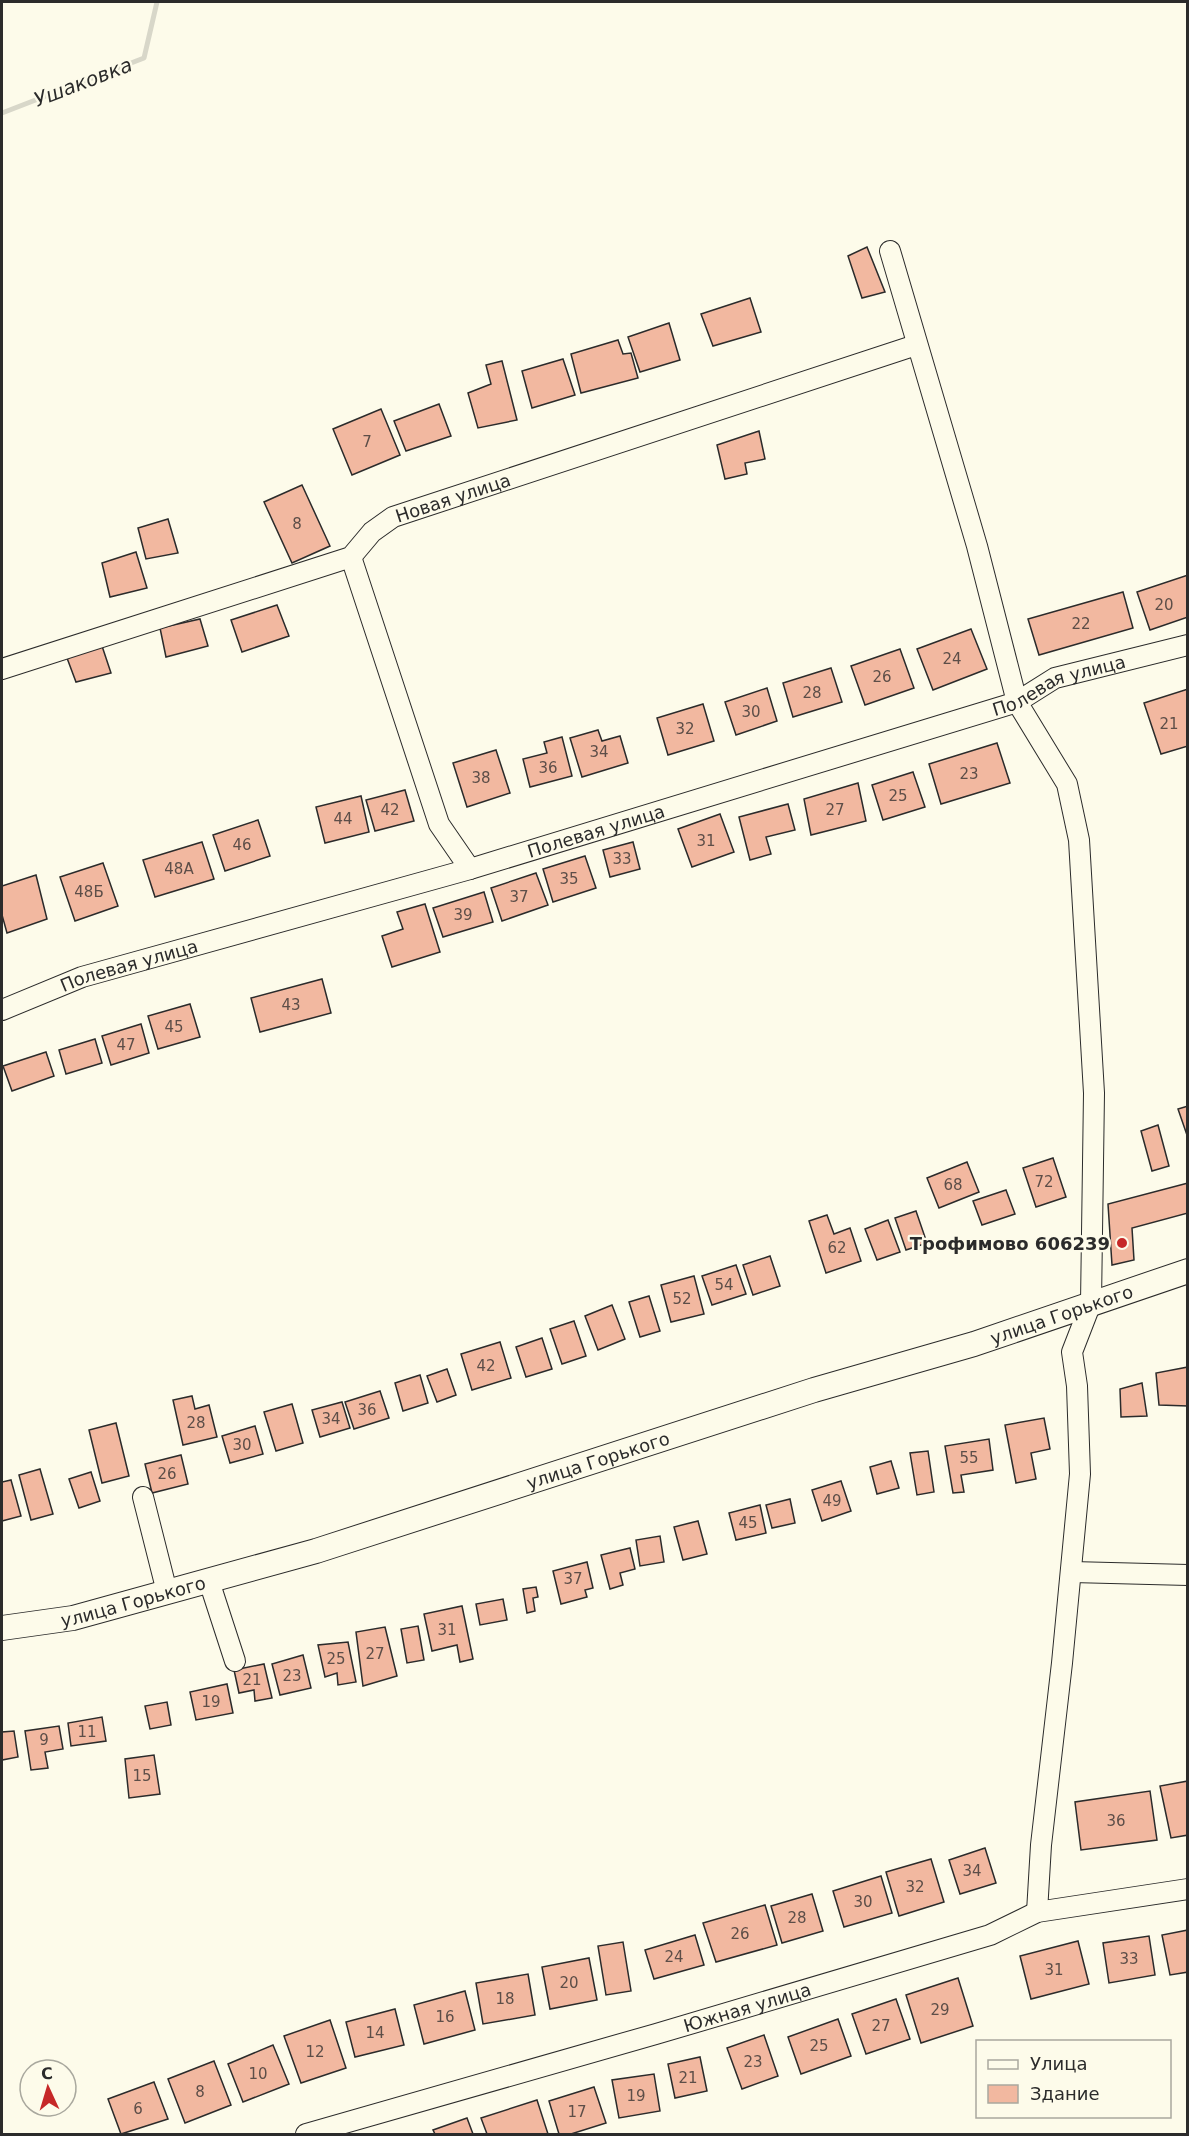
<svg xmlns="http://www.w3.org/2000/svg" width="1189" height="2136" font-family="'DejaVu Sans',sans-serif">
<rect width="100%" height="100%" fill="#fdfbea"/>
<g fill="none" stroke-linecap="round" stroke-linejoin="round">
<!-- stream -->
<polyline stroke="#d8d7c9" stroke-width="5" points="2,113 144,58 157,2"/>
</g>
<!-- building -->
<g fill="#f2b8a0" stroke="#2b2b2b" stroke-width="1.5">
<polygon points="867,247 885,292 862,298 848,256"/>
<polygon points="750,298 761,332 713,346 701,314"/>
<polygon points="669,323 680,360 640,372 628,337"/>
<polygon points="618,340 623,354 631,353 638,378 581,393 571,354"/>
<polygon points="563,359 575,395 532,408 522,371"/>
<polygon points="502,361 517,420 478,428 468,393 491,384 486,365"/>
<polygon points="439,404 451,436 406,451 394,421"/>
<polygon points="381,409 400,455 352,475 333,429"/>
<polygon points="759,431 765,459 745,463 747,474 725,479 717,445"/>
<polygon points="302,485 330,546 292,563 264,502"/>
<polygon points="168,519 178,553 146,559 138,528"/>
<polygon points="136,552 147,588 110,597 102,563"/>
<polygon points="1188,575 1188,617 1150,630 1137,592"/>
<polygon points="1123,592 1133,628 1039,655 1028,619"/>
<polygon points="277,605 289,636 242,652 231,620"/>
<polygon points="200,619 208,646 166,657 160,628"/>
<polygon points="971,629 987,669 933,690 917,649"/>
<polygon points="102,646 111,673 76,682 67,658"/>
<polygon points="900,649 914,688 865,705 851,666"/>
<polygon points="831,668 842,702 793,717 783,683"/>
<polygon points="767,688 777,721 736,735 725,702"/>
<polygon points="1188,689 1188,746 1161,754 1144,703"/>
<polygon points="703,704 714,741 668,755 657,718"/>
<polygon points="598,730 602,741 620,736 628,763 582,777 570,738"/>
<polygon points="562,737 572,776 530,787 523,759 547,753 544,742"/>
<polygon points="997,743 1010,783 941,804 929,764"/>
<polygon points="496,750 510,793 467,807 453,763"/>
<polygon points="913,772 925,807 883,820 872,785"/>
<polygon points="858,783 866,821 811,835 804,799"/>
<polygon points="405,790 414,821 375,831 366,800"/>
<polygon points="361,796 369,832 325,843 316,807"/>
<polygon points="788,804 795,830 766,837 771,854 750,860 739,817"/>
<polygon points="720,814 734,852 692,867 678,829"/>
<polygon points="258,820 270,856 225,871 213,835"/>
<polygon points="202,842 214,879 155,897 143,860"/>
<polygon points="633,842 640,869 610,877 603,850"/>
<polygon points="585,856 596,888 553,902 543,869"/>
<polygon points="103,863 118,906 75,921 60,877"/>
<polygon points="536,873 548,905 502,921 491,888"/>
<polygon points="36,875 47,919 7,933 2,915 2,886"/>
<polygon points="484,892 493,922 443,937 433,908"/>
<polygon points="425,904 440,952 392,967 382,936 403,929 397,912"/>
<polygon points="322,979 331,1013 260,1032 251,998"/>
<polygon points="190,1004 200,1037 158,1049 148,1016"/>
<polygon points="141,1024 149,1053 111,1065 102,1036"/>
<polygon points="95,1039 102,1063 66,1074 59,1050"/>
<polygon points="46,1052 54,1076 12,1091 3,1066"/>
<polygon points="1188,1106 1188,1138 1178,1109"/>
<polygon points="1158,1125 1169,1166 1152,1171 1141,1131"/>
<polygon points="1053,1158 1066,1197 1036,1207 1023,1168"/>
<polygon points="967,1162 979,1192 939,1208 927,1178"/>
<polygon points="1188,1183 1188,1213 1132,1228 1134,1260 1112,1265 1108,1204"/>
<polygon points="1006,1190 1015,1214 982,1225 973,1201"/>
<polygon points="916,1211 927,1243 906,1250 895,1218"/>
<polygon points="827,1215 834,1234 850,1228 861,1261 826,1273 809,1221"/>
<polygon points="888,1220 900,1252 877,1260 865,1229"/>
<polygon points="770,1256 780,1286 753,1295 743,1265"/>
<polygon points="736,1265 746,1294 712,1305 702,1276"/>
<polygon points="694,1276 704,1314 671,1322 661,1285"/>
<polygon points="649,1296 660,1331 640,1337 629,1302"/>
<polygon points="612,1305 625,1339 598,1350 585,1316"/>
<polygon points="574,1321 586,1356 562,1364 550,1329"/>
<polygon points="542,1338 552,1369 526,1377 516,1347"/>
<polygon points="500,1342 511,1378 472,1390 461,1354"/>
<polygon points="1188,1367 1188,1406 1159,1405 1156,1373"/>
<polygon points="447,1369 456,1395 437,1402 427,1376"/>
<polygon points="420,1375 428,1403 403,1411 395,1383"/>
<polygon points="1142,1383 1147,1416 1121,1417 1120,1389"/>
<polygon points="380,1391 389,1418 354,1429 345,1402"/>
<polygon points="192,1396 195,1409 209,1405 217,1437 183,1445 173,1400"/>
<polygon points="342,1402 350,1428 320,1437 312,1410"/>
<polygon points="292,1404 303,1443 276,1451 264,1412"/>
<polygon points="1044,1418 1050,1449 1031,1453 1036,1479 1016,1483 1005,1425"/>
<polygon points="116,1423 129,1476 102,1483 89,1430"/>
<polygon points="255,1426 263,1454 230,1463 222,1436"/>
<polygon points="989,1439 993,1470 961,1475 964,1492 953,1493 945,1446"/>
<polygon points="928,1451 934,1492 917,1495 910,1453"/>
<polygon points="181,1455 188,1484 152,1493 145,1464"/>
<polygon points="891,1461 899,1488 877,1494 870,1467"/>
<polygon points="40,1469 53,1514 31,1520 19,1475"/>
<polygon points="91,1472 100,1501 79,1508 69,1479"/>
<polygon points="11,1480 21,1516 2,1521 2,1482"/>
<polygon points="841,1481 851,1511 822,1521 812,1490"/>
<polygon points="790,1499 795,1523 772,1528 766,1505"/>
<polygon points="760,1505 766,1533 736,1540 729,1513"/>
<polygon points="698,1521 707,1554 683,1560 674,1527"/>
<polygon points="660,1536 664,1562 640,1566 636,1540"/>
<polygon points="630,1548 635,1569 620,1573 623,1585 610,1589 601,1555"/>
<polygon points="587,1562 593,1588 585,1590 587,1597 561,1604 553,1571"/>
<polygon points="536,1587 538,1597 533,1598 535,1611 527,1613 523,1589"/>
<polygon points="503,1599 507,1620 480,1625 476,1604"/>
<polygon points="462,1606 473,1659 460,1662 457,1645 432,1651 424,1614"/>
<polygon points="418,1626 424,1660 407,1663 401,1629"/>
<polygon points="385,1627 397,1676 363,1686 356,1632"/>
<polygon points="348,1642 356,1682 338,1685 337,1673 325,1677 318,1645"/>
<polygon points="303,1655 311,1688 280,1695 272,1664"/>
<polygon points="264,1664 272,1698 255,1701 254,1690 239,1693 234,1670"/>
<polygon points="227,1684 233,1713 196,1720 190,1692"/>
<polygon points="167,1702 171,1725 150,1729 145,1706"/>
<polygon points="102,1717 106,1741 71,1746 68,1723"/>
<polygon points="59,1726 63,1749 45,1752 48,1768 31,1770 25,1731"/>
<polygon points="14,1731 18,1757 2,1760 2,1732"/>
<polygon points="154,1755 160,1794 129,1798 125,1759"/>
<polygon points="1188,1781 1188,1835 1171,1838 1160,1786"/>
<polygon points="1150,1791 1157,1840 1081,1850 1075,1802"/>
<polygon points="985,1848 996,1883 960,1894 949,1860"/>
<polygon points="931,1859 944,1902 899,1916 886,1872"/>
<polygon points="881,1876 892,1913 844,1927 833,1891"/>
<polygon points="812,1894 823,1931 782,1943 771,1906"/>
<polygon points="765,1905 777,1945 716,1962 703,1923"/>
<polygon points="1188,1930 1188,1972 1170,1975 1162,1935"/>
<polygon points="695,1935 704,1965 654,1979 645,1950"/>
<polygon points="1149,1936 1155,1975 1109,1983 1103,1943"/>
<polygon points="1078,1941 1089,1984 1031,1999 1020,1956"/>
<polygon points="623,1942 631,1991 606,1995 598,1946"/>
<polygon points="589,1958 597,2000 550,2009 542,1967"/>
<polygon points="528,1974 535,2015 483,2024 476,1983"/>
<polygon points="958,1978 973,2026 921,2043 906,1995"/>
<polygon points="465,1991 475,2030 424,2044 414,2005"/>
<polygon points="896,1999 910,2039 866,2054 852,2014"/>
<polygon points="395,2009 404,2045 355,2057 346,2022"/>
<polygon points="838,2019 851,2056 801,2074 788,2037"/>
<polygon points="330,2020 346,2068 301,2083 284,2036"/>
<polygon points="764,2035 778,2076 742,2089 727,2048"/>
<polygon points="273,2045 289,2084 243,2102 228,2064"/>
<polygon points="700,2057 707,2091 675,2098 668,2064"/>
<polygon points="214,2061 231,2105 185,2123 168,2079"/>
<polygon points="654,2074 660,2111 619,2118 612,2080"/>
<polygon points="154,2082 168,2119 121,2134 108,2099"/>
<polygon points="594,2087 606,2123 571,2134 559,2134 549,2101"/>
<polygon points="537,2100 548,2134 487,2134 481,2118"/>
<polygon points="467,2118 473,2134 435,2134 433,2130"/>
</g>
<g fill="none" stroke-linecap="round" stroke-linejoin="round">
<!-- minor casing -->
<g stroke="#2b2b2b" stroke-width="22">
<g id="minor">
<polyline points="890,251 977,546 1017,702 1067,784 1079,840 1094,1093 1091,1303 1072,1352 1077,1386 1080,1474 1062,1663 1041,1845 1037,1912"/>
<polyline points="351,557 439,824 470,869"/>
<path id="s1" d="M2,669L351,557L372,532L393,517L916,345"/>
<path id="s2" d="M2,1010L82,977L470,869L1017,702L1055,678L1188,645"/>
<polyline points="143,1497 167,1592"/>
<polyline points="1072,1572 1188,1575"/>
<polyline points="209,1581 235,1661"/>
<path id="s3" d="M306,2134L656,2034L990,1935L1037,1912L1188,1889"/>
</g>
</g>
<!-- major casing -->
<g stroke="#2b2b2b" stroke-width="26">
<g id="major">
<path id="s4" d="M2,1628L73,1618L316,1551L814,1390L974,1344L1188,1271"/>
</g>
</g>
<!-- minor -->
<use href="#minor" stroke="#fdfbea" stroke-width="20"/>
<!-- major -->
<use href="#major" stroke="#fdfbea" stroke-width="24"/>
</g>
<!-- markers -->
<circle fill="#c62828" stroke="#fdfbea" stroke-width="2" cx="1122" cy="1243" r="6"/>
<g text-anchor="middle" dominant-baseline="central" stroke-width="4.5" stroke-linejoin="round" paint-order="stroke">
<!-- number labels -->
<g font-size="15" fill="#5d4e48">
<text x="367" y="442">7</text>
<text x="297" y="524">8</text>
<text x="1164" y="605">20</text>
<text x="1081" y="624">22</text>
<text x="952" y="659">24</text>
<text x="882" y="677">26</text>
<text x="812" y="693">28</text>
<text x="751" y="712">30</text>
<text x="1169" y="724">21</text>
<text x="685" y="729">32</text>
<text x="599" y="752">34</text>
<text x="548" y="768">36</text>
<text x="969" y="774">23</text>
<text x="481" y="778">38</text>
<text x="898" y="796">25</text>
<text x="390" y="810">42</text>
<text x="835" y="810">27</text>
<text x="343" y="819">44</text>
<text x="706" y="841">31</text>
<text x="242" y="845">46</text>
<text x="622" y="859">33</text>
<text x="179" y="869">48А</text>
<text x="569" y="879">35</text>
<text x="89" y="892">48Б</text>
<text x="519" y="897">37</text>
<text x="463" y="915">39</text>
<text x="291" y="1005">43</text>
<text x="174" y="1027">45</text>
<text x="126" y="1045">47</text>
<text x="1044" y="1182">72</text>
<text x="953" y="1185">68</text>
<text x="837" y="1248">62</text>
<text x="724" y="1285">54</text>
<text x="682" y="1299">52</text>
<text x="486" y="1366">42</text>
<text x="367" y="1410">36</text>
<text x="331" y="1419">34</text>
<text x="196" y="1423">28</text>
<text x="242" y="1445">30</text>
<text x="969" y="1458">55</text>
<text x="167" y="1474">26</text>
<text x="832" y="1501">49</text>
<text x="748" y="1523">45</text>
<text x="573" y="1579">37</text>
<text x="447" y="1630">31</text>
<text x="375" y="1654">27</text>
<text x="336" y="1659">25</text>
<text x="292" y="1676">23</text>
<text x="252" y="1680">21</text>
<text x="211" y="1702">19</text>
<text x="87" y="1732">11</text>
<text x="44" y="1740">9</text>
<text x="142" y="1776">15</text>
<text x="1116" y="1821">36</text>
<text x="972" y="1871">34</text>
<text x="915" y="1887">32</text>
<text x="863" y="1902">30</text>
<text x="797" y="1918">28</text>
<text x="740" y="1934">26</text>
<text x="674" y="1957">24</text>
<text x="1129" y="1959">33</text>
<text x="1054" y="1970">31</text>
<text x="569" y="1983">20</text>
<text x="505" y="1999">18</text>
<text x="940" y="2010">29</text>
<text x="445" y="2017">16</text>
<text x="881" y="2026">27</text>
<text x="375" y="2033">14</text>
<text x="819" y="2046">25</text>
<text x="315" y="2052">12</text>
<text x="753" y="2062">23</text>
<text x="258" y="2074">10</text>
<text x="688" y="2078">21</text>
<text x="200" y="2092">8</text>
<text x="636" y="2096">19</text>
<text x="138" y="2109">6</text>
<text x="577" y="2112">17</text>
</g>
<!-- street labels -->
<g font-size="18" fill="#2b2b2b" stroke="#fdfbea">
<text stroke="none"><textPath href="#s1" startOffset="488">Новая улица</textPath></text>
<text stroke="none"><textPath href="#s2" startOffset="1107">Полевая улица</textPath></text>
<text stroke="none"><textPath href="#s2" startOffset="621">Полевая улица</textPath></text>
<text stroke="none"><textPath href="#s2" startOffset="135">Полевая улица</textPath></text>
<text stroke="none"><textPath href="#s4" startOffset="1106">улица Горького</textPath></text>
<text stroke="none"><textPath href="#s4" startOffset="620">улица Горького</textPath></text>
<text stroke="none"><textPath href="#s4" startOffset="134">улица Горького</textPath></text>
<text stroke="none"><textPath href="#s3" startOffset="459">Южная улица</textPath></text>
</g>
<!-- poi labels -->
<g font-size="18" font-weight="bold" fill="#2b2b2b" stroke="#fdfbea" text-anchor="end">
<text x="1110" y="1243">Трофимово 606239</text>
</g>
<!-- water labels -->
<g font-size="20" font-style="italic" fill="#2b2b2b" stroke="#fdfbea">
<text transform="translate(83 82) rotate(-21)">Ушаковка</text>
</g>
</g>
<!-- border -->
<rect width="1189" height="2136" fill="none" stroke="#2b2b2b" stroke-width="6"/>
<!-- legend -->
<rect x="976" y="2040" width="195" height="78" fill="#fdfbea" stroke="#a9a89e" stroke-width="1.5"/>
<rect x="988" y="2060" width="30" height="9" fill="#fdfbea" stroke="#a9a89e" stroke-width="1.5"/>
<text x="1030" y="2070" font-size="18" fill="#2b2b2b">Улица</text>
<rect x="988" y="2085" width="30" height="18" fill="#f2b8a0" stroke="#a9a89e" stroke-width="1.5"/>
<text x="1030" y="2100" font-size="18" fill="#2b2b2b">Здание</text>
<!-- north arrow -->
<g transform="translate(48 2088) rotate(356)"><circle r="28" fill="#fdfbea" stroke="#a9a89e" stroke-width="1.5"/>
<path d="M0-4.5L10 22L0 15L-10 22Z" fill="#c62828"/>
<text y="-9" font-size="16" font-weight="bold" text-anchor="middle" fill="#2b2b2b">С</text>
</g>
</svg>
